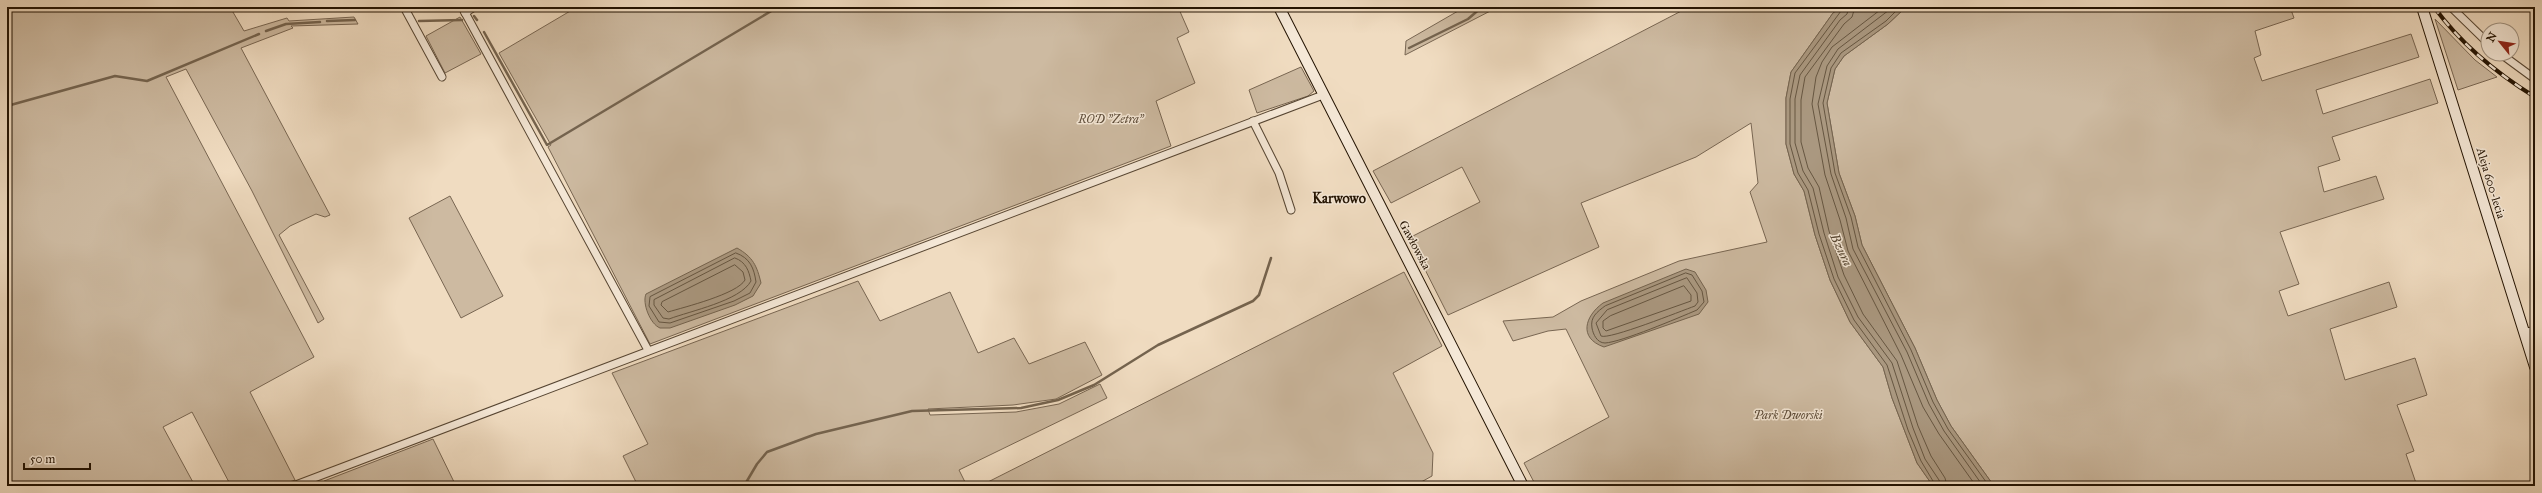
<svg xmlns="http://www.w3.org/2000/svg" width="2542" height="493" font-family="'IM FELL Great Primer',serif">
<rect width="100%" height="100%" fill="#f0dcc1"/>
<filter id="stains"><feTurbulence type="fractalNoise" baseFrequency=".005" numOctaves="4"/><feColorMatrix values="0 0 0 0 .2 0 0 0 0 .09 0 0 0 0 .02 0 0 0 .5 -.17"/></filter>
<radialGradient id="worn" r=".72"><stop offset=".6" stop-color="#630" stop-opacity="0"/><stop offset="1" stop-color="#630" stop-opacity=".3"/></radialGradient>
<!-- green -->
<g fill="#cdbaa1" stroke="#786652">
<polygon points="7,7 230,7 244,31 287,18 289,21 354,17 358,24 291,26 293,28 241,48 330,215 325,217 316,214 290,226 279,235 324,319 318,323 252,191 186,69 166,77 314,357 250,392 295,480 278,486 231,486 192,412 163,427 195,486 7,486"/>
<polygon points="577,7 1178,7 1189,32 1177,38 1195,83 1156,101 1171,146 650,344 548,147 551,145 499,53"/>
<polygon points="1465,7 1498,7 1405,55 1406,41"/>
<polygon points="1689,7 1842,7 1833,13 1791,72 1786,98 1786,144 1794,174 1804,191 1815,235 1830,280 1850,322 1883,367 1892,398 1917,463 1933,486 1536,486 1524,463 1609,417 1566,329 1548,331 1513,341 1503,321 1553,317 1581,301 1679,261 1767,242 1750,192 1758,183 1751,123 1696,157 1581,203 1599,247 1448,315 1409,238 1480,202 1462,167 1391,203 1373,171"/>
<polygon points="1906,7 2290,7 2294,18 2255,31 2261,55 2254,58 2262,81 2411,34 2419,57 2316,90 2323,114 2430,79 2438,103 2332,137 2340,160 2318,167 2324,192 2376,176 2384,199 2280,232 2299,284 2279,291 2288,316 2389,282 2397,307 2330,329 2345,380 2415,358 2427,395 2397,405 2414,451 2406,454 2417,486 1994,486 1951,426 1937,400 1915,348 1862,245 1855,216 1839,173 1827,103 1835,69 1844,56 1888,24"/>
<polygon points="460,17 481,54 445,73 426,36"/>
<polygon points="2435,19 2475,60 2497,77 2458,90"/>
<polygon points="1301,67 1314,91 1308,96 1257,113 1249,90"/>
<polygon points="450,196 503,296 461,318 409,218"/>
<polygon points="1404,272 1442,346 1393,373 1433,453 1432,476 1414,486 980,486"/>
<polygon points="858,281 880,321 950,292 978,353 1014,338 1029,364 1085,342 1102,375 1056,399 1013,405 928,409 930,415 1016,412 1059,404 1100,384 1107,398 959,470 967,486 638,486 623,456 648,444 612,373"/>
<polygon points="433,439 456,486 327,486 324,481"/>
</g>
<!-- water -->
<g fill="#aa9880" stroke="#74634e">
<polygon points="1842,7 1906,7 1888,24 1844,56 1835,69 1827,103 1839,173 1855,216 1862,245 1915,348 1937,400 1951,426 1994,486 1933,486 1917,463 1892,398 1883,367 1850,322 1830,280 1815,235 1804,191 1794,174 1786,144 1786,98 1791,72 1833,13"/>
<path d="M737,248C753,257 757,266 761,283L753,296L735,305L670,328C667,328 663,328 660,328C650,324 642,303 646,294Z"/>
<path d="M1686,269L1695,272L1706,290L1708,302L1699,314L1604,347C1578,338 1585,316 1603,303Z"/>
</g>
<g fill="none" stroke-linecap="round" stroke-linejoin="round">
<!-- shore -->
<g stroke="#665641" stroke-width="1">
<polyline points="1844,7 1795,73 1790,99 1790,144 1798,173 1808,190 1819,234 1834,279 1854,320 1887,365 1908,430 1921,461 1936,486"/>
<polyline points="1849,7 1847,14 1840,20 1800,75 1795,99 1795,143 1803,171 1813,188 1824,233 1838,277 1858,317 1892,363 1913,428 1925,459 1939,480 1941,486"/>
<polyline points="1855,7 1852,17 1844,24 1805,77 1801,100 1801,142 1808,168 1819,187 1829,231 1844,275 1863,314 1897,361 1918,426 1931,456 1945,478 1947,486"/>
<polyline points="1884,7 1832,47 1822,62 1816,77 1812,104 1825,175 1840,220 1848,251 1901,355 1923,407 1939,434 1976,486"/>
<polyline points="1893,7 1838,49 1827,66 1818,104 1831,174 1846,218 1853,249 1907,352 1929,404 1944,431 1983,486"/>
<polyline points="1900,7 1886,21 1841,53 1831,68 1823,103 1835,173 1851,217 1858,247 1911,350 1933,402 1948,429 1989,486"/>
<path d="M736,253C750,258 754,268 756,282L750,293L734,301L670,323L659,322L649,306L650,297Z"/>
<path d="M735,258C746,262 749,271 751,281C740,301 690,311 669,319L663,318L654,305V300Z"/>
<path d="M735,265L743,272L745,280C737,294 685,307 668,312L661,305L662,302Z"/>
<path d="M1686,273L1692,275L1702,291L1704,302L1697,310C1678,318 1622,342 1605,343C1597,343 1593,334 1592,328C1590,317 1597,312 1605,306Z"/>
<path d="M1687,278L1697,293L1698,302L1695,306C1681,311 1609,340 1601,336L1596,323L1607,310Z"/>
<polygon points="1684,286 1691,295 1691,301 1606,331 1603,328 1603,321 1610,316"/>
</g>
<!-- stream -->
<g stroke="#74634e" stroke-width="2.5">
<polyline points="474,16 477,20"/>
<polyline points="327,21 355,20"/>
<polyline points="419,21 462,20"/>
<polyline points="266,31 286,24 320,22"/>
<polyline points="484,32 547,145 778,7"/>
<polyline points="1409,48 1468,19 1482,7"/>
<polyline points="7,106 115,76 147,81 259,34"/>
<polyline points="744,486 757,464 767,452 816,434 912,411 1021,408 1058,400 1094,385 1158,345 1253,301 1259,295 1271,258"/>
</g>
<!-- street casing -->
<g stroke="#564532" stroke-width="9">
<g id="street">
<polyline points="404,7 442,77"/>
<polyline points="462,7 648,350"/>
<polyline points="2451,7 2488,43"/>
<polyline points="465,13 474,7"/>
<polyline points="2501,54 2535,79"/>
<polyline points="1253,121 1279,173 1291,210"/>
<polyline points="2524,333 2535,330"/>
<polyline points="293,486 1323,95"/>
</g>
</g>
<!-- secondary casing -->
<g stroke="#231302" stroke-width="12">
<g id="secondary">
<polyline points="1279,7 1523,486"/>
<polyline points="2422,7 2535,367"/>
</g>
</g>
<!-- street -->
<use href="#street" stroke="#f5e8d7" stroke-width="7"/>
<!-- secondary -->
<use href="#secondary" stroke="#f5e8d7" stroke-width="10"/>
<!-- rail casing -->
<g stroke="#231302" stroke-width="4">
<path id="rail" d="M2434,7C2461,44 2496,73 2535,97"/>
</g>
<!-- rail -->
<use href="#rail" stroke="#f5e8d7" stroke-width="2.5" stroke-dasharray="8" stroke-linecap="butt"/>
</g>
<g text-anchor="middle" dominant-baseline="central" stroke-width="3" stroke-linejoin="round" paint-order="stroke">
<!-- park labels -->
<g font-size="12" font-style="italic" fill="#5e4d3a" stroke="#f5e8d7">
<text x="1111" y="119">ROD "Zetra"</text>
<text x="1788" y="415">Park Dworski</text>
</g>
<!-- street labels -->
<g font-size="12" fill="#231302" stroke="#f5e8d7">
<text transform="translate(2491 183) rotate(73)">Aleja 600-lecia</text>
<text transform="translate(1415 245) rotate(62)">Gawłowska</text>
</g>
<!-- water labels -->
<g font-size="13" font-style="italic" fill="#594834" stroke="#f5e8d7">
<text transform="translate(1841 250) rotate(64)">Bzura</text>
</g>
<!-- quarter labels -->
<g font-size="14" font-weight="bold" fill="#231302" stroke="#f5e8d7">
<text x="1339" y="198">Karwowo</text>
</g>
</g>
<!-- margin -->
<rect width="2542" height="493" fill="none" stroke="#f0dcc1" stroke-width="24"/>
<rect x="8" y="8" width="2526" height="477" fill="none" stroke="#231302" stroke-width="2"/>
<rect x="12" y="12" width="2518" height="469" fill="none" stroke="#231302"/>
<!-- north arrow -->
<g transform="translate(2500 42) rotate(300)"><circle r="19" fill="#f5e8d7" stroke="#a19382"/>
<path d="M0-3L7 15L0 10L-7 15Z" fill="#8f2418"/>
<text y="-6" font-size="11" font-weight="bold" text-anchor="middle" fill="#231302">N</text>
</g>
<!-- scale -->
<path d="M24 463v6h66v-6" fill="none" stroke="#231302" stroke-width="2"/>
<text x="30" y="463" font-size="12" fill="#231302" stroke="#f5e8d7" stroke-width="3" paint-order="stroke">50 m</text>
<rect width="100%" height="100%" filter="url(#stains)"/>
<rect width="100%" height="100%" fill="url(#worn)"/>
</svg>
